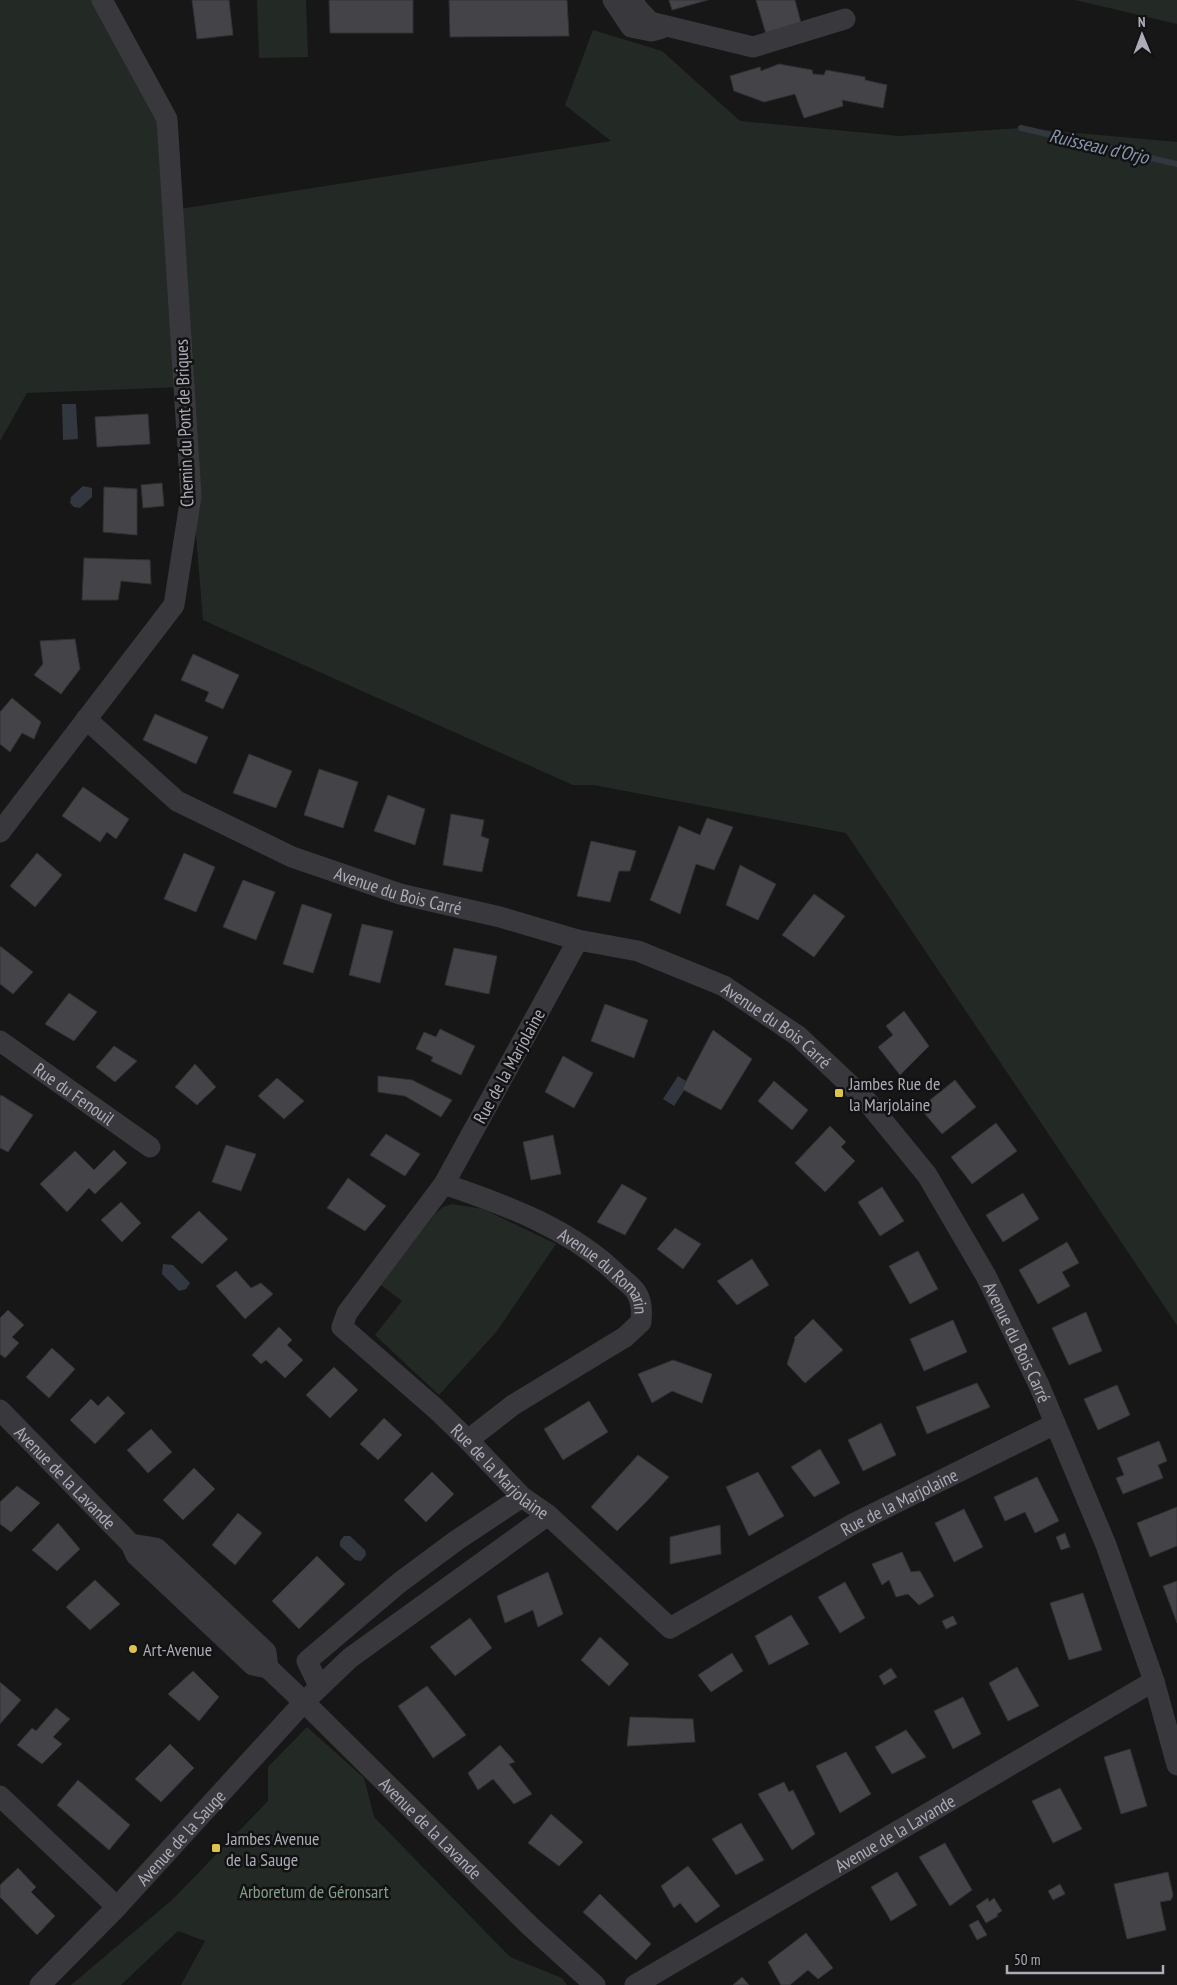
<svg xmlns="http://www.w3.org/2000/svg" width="1177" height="1985" font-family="'PT Sans Narrow',sans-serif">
<rect width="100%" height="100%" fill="#171718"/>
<!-- green -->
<g fill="#232a25">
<polygon points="0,0 102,0 167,119 173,210 611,141 565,105 593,30 662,51 740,121 899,136 1021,128 1177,142 1177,1325 846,833 594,785 573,785 203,620 184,387 27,393 0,441"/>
<polygon points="257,0 306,0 308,57 259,58"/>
<polygon points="1075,0 1177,0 1177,24"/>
<polygon points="452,1204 483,1209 556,1244 497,1331 439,1395 375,1335 402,1301 381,1285 435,1214 443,1207"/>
<polygon points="307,1727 364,1778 374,1817 510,1957 562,1978 567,1985 181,1985 205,1941 178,1931 121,1985 71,1985 172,1900 268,1801 268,1767"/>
</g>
<!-- water -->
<g fill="#323740">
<polygon points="62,404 76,404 78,439 63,440"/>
<polygon points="83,486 92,488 92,497 80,508 74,507 70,503 71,497"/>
<polygon points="678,1076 689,1083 674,1106 663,1099"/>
<polygon points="163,1264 173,1265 190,1283 186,1289 179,1291 162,1274"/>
<polygon points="344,1536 350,1536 365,1550 366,1555 361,1561 355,1560 340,1546 340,1541"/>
</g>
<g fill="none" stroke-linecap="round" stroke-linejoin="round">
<!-- stream -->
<polyline stroke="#323740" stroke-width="6" points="1021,128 1177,164"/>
</g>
<!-- building -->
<g fill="#444448" stroke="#323134">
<polygon points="192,0 229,0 233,35 197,39"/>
<polygon points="329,0 413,0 413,33 330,33"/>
<polygon points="449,0 567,0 569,36 450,37"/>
<polygon points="669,0 708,0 672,10"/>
<polygon points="756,0 795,0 801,23 766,34"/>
<polygon points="779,64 812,70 813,74 824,75 826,70 865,77 865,80 887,85 883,108 842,100 843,106 804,118 795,94 764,102 734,91 730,76 760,67 761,71"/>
<polygon points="148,414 150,444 97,447 95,417"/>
<polygon points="162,483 164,506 143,508 141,485"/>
<polygon points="104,487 137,489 137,535 103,532"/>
<polygon points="84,558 150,560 151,584 121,581 118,600 82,600"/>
<polygon points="75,639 80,669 61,694 34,675 43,664 40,641"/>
<polygon points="193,654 239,675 223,709 205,701 209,692 181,680"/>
<polygon points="12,698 41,722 34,739 22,733 10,752 0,744 0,712"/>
<polygon points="155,714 208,737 196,764 143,740"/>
<polygon points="249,754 292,771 276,808 233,793"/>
<polygon points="319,769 358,782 343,828 304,815"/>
<polygon points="83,787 129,819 116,839 107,832 100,842 62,816"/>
<polygon points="388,795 425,809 415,845 374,831"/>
<polygon points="451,814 484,820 481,836 489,839 482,872 443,865"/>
<polygon points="707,818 733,827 714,870 696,864 680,914 650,900 679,826 700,835"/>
<polygon points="591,841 636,851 630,871 619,871 610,902 577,896"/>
<polygon points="37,853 62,875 35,907 10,886"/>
<polygon points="184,853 215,867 196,912 164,899"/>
<polygon points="740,865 776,884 758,920 726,905"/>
<polygon points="243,880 275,892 256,940 223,927"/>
<polygon points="814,894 845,916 814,957 782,935"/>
<polygon points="302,904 332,914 313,973 283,964"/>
<polygon points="362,924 393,931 380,983 349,975"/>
<polygon points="0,946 33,972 13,994 0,984"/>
<polygon points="454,948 497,956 489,994 445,985"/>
<polygon points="69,993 97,1012 74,1041 45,1024"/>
<polygon points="605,1004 648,1020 634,1058 591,1041"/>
<polygon points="904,1011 929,1046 900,1075 878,1047 893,1035 886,1026"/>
<polygon points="440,1029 475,1046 461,1075 431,1061 433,1057 416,1049 424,1032 436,1037"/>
<polygon points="713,1030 752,1059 721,1110 682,1089"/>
<polygon points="114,1046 137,1061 115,1082 96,1067"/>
<polygon points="563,1056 593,1073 574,1108 545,1092"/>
<polygon points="195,1064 216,1087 197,1105 175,1087"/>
<polygon points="378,1076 412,1080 452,1100 441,1117 405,1096 378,1092"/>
<polygon points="277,1078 304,1101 284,1119 258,1096"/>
<polygon points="955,1080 976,1107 942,1134 920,1108"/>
<polygon points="774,1081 808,1110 792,1130 758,1101"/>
<polygon points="1,1095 33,1115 8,1152 0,1148 0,1097"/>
<polygon points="996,1123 1017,1151 972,1184 951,1157"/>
<polygon points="830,1126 846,1142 841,1147 855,1161 825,1192 795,1163"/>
<polygon points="386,1134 420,1154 405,1176 370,1155"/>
<polygon points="553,1135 561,1174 531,1180 523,1142"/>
<polygon points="226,1145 256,1154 241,1191 212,1182"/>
<polygon points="114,1150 127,1163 95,1194 89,1188 67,1212 40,1184 75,1151 94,1170"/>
<polygon points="348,1178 386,1206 365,1231 327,1208"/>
<polygon points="622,1184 647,1198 625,1235 597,1222"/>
<polygon points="882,1187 904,1221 880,1236 858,1202"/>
<polygon points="1023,1193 1039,1219 1003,1242 986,1215"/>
<polygon points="121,1202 141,1223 122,1242 101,1220"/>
<polygon points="199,1211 228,1239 202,1264 171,1237"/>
<polygon points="675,1228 701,1244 683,1269 657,1249"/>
<polygon points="1067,1242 1079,1263 1062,1272 1070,1286 1038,1304 1019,1270"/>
<polygon points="918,1251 938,1289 910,1304 889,1266"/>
<polygon points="752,1259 769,1285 737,1305 717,1281"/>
<polygon points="236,1271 251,1288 261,1283 273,1294 245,1319 216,1286"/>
<polygon points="8,1310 24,1325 12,1337 19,1343 5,1358 0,1354 0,1318"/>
<polygon points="1086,1312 1102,1351 1069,1365 1052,1328"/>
<polygon points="813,1319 843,1350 805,1383 787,1364 795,1339 794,1338"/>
<polygon points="953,1320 967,1352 924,1371 910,1339"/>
<polygon points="279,1327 292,1340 287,1345 303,1360 285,1378 266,1360 261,1364 252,1355"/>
<polygon points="52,1348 75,1369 49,1398 26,1377"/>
<polygon points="673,1360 712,1374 702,1403 672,1391 652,1403 638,1374"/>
<polygon points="334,1367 358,1390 330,1418 306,1395"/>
<polygon points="977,1383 990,1407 927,1434 916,1407"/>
<polygon points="1117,1385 1130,1415 1098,1430 1084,1399"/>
<polygon points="108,1396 125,1413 95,1444 70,1420 91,1399 98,1406"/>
<polygon points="589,1401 608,1432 563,1460 544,1429"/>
<polygon points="384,1418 402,1435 378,1460 360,1444"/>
<polygon points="881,1423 896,1455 863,1471 848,1440"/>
<polygon points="151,1429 172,1452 148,1473 127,1450"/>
<polygon points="1159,1441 1167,1461 1158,1465 1163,1478 1123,1494 1116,1478 1124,1475 1117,1458"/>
<polygon points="820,1449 840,1483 814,1497 791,1467"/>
<polygon points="638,1455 669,1477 648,1500 617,1531 591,1507"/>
<polygon points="194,1468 215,1489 183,1520 163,1500"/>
<polygon points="432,1472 454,1494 426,1522 404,1500"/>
<polygon points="758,1472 784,1516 749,1536 726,1487"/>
<polygon points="1037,1477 1059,1521 1035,1533 1025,1512 1005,1521 994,1497"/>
<polygon points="17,1486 40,1503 11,1532 0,1524 0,1502"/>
<polygon points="1177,1507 1177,1546 1150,1557 1137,1523"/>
<polygon points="964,1509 983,1547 954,1562 935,1523"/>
<polygon points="238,1513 262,1533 235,1565 212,1545"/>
<polygon points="58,1523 80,1549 57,1571 32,1550"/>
<polygon points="720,1525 721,1554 670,1564 670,1537"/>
<polygon points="1065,1533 1070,1547 1061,1550 1056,1537"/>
<polygon points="902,1552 911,1572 920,1571 934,1596 919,1605 908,1594 896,1597 889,1580 882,1585 872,1564"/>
<polygon points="317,1556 345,1584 299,1629 272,1601"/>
<polygon points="548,1572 563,1614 538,1627 533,1610 505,1623 497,1596"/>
<polygon points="95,1580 120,1604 90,1630 66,1607"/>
<polygon points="1177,1581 1177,1623 1163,1586"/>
<polygon points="845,1582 865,1618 840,1633 818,1597"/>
<polygon points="1083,1593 1102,1650 1069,1660 1050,1603"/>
<polygon points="791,1615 809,1644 769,1665 755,1636"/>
<polygon points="953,1616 957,1624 946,1629 942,1621"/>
<polygon points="470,1618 492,1648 455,1676 430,1647"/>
<polygon points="600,1637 629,1664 609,1686 581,1660"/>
<polygon points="732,1653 743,1671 711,1692 698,1675"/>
<polygon points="1017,1667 1039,1706 1008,1721 989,1683"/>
<polygon points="891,1668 897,1677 884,1685 879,1676"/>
<polygon points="193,1671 219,1697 199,1721 168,1694"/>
<polygon points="0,1682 21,1700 0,1724"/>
<polygon points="427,1686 466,1735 433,1758 398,1706"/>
<polygon points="963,1697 981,1734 953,1749 934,1711"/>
<polygon points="56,1708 70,1719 53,1737 62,1744 42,1764 17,1745 32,1728 36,1731"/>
<polygon points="630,1717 693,1719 695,1742 627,1746"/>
<polygon points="906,1730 926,1757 892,1774 875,1747"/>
<polygon points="170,1744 194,1768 161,1802 135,1779"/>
<polygon points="500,1745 515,1762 509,1764 532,1794 514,1804 493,1779 478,1790 468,1773"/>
<polygon points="1130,1749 1147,1806 1121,1814 1104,1757"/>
<polygon points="846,1752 871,1794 840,1813 816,1766"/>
<polygon points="78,1780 130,1825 109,1850 57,1805"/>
<polygon points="784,1782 789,1792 793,1790 815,1834 792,1850 758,1794"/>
<polygon points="1060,1788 1082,1829 1053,1843 1032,1801"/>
<polygon points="551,1814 583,1842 559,1866 528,1843"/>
<polygon points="741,1823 764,1860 736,1875 712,1839"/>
<polygon points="945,1843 972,1890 950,1906 919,1857"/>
<polygon points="688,1866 720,1906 696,1923 680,1903 674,1908 661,1886"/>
<polygon points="18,1868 36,1887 31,1892 55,1916 37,1935 0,1897 0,1885"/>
<polygon points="897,1872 917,1905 891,1921 871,1887"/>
<polygon points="1168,1872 1173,1895 1171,1900 1160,1902 1166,1930 1127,1939 1114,1884"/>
<polygon points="1060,1884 1065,1894 1053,1900 1048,1891"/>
<polygon points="600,1894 651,1944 636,1960 583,1912"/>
<polygon points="988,1898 989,1902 994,1898 1002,1911 997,1914 998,1916 986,1923 976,1906"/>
<polygon points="978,1920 987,1935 977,1940 969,1925"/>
<polygon points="806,1933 833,1968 818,1979 808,1970 790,1985 781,1985 768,1962"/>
<polygon points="742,1977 749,1985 733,1985"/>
</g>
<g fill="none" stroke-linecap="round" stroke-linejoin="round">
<!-- minor -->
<g stroke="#38383d" stroke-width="21">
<polyline points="613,0 631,27 651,31 662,28"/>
<polyline points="633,0 637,8 650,22 753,47 845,19"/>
<path id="s1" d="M86,719L177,801L292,857L400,894L500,917L578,940L638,951L724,986L798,1036L865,1099L927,1175L986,1276L1039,1385L1106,1545L1154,1681L1177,1765"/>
<polyline points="0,832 174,605 191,496 167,119 102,0"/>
<path id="s2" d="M578,940L444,1184L347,1313L342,1327L436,1409L468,1440L522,1497L548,1515L670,1628L853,1524L1055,1424"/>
<path id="s3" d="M0,1041L150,1147"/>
<path id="s4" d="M444,1184C506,1205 572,1229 619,1276C625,1281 632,1286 636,1292C642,1301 642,1311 641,1322L625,1337L513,1405L468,1440"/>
<path id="s5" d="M0,1410L131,1544"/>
<path id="s6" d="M268,1668L266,1652L156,1548L131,1544L136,1555L253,1665L268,1668L304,1702L530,1926L595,1985"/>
<polyline points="319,1686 307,1661 399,1583 457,1540 522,1497"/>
<polyline points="0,1796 117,1907"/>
<path id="s7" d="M40,1985L117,1907L304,1702L350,1658L548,1515"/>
<path id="s8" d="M635,1985L1154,1681"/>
</g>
</g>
<!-- markers -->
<g fill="#dcc34c" stroke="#121213" stroke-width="2">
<rect x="834" y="1088" width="10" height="10" rx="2.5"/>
<circle cx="133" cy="1649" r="5"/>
<rect x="211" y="1843" width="10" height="10" rx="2.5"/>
</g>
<g text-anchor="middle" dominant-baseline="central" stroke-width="5" stroke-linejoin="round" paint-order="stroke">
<!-- street labels -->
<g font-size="18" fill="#abacb7" stroke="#121213">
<text transform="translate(184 423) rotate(-92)">Chemin du Pont de Briques</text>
<text stroke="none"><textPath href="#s1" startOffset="362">Avenue du Bois Carré</textPath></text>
<text stroke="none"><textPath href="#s1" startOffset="768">Avenue du Bois Carré</textPath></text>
<text transform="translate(509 1066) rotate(-61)">Rue de la Marjolaine</text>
<text stroke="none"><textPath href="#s3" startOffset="91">Rue du Fenouil</textPath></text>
<text stroke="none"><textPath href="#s4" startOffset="186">Avenue du Romarin</textPath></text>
<text stroke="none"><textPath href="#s1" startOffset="1172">Avenue du Bois Carré</textPath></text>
<text stroke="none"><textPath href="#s2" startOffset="669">Rue de la Marjolaine</textPath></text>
<text stroke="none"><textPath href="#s5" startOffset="94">Avenue de la Lavande</textPath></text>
<text stroke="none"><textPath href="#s2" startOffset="1162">Rue de la Marjolaine</textPath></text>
<text stroke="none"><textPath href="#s6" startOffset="609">Avenue de la Lavande</textPath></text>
<text stroke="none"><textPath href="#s8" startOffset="301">Avenue de la Lavande</textPath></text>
<text stroke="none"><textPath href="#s7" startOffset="204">Avenue de la Sauge</textPath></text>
</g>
<!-- poi labels -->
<g font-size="18" fill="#abacb7" stroke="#121213" text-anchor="start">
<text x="849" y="1083">Jambes Rue de<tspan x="849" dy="21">la Marjolaine</tspan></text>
<text x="143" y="1649">Art-Avenue</text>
<text x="226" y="1838">Jambes Avenue<tspan x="226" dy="21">de la Sauge</tspan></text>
</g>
<!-- park labels -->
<g font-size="18" fill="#849f8a" stroke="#121213">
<text x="314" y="1891">Arboretum de Géronsart</text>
</g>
<!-- water labels -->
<g font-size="19" font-style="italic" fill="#8695ad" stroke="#121213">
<text transform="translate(1099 146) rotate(13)">Ruisseau d'Orjo</text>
</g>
</g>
<!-- north arrow -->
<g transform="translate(1142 35) rotate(359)" stroke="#121213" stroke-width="4" paint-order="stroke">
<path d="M0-4L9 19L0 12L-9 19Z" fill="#abacb7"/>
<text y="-8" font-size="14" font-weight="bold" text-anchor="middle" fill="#abacb7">N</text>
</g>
<!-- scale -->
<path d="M1007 1965v8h156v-8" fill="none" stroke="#abacb7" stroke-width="2.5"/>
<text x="1014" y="1965" font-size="15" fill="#abacb7" stroke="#121213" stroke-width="4" paint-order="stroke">50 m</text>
</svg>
